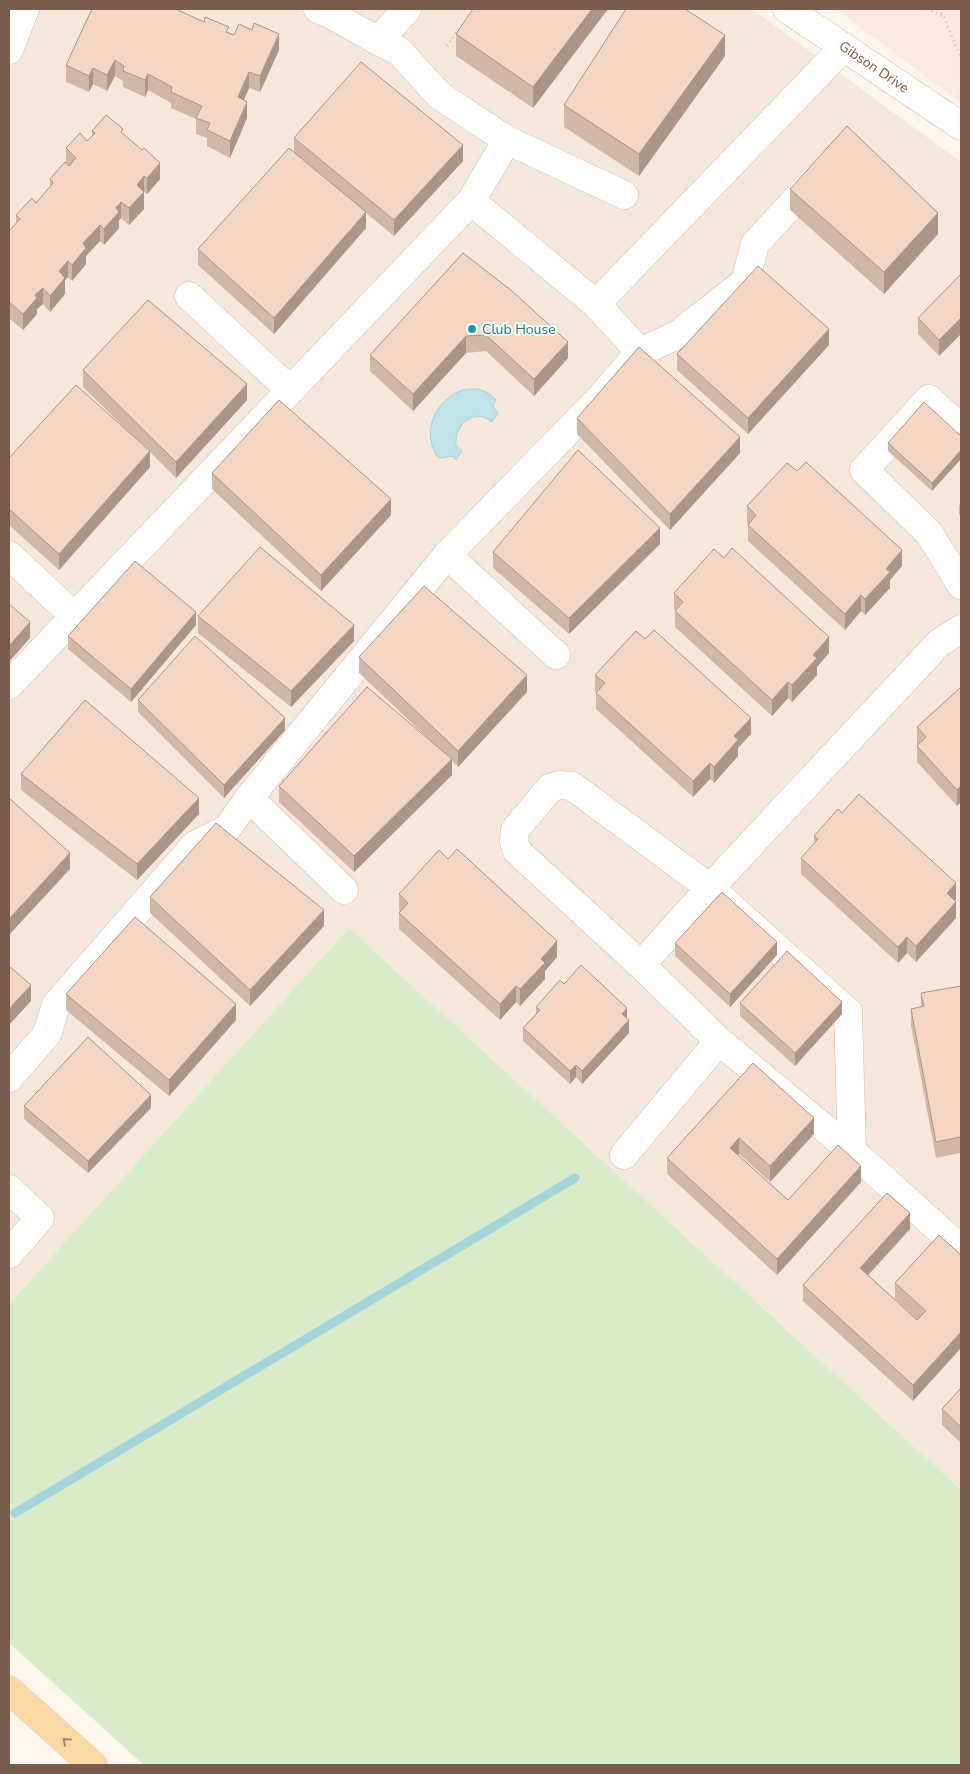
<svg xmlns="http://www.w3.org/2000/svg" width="970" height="1774" font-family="'Nunito Sans',sans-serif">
<rect width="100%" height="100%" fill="#fdf6ec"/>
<!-- residential -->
<polygon fill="#f5e8da" points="9,9 752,9 961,162 961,1490 349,928 9,1304"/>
<!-- commercial -->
<polygon fill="#fde8e0" points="836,9 961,9 961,103"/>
<!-- green -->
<polygon fill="#d8ecc9" points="349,928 961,1490 961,1765 144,1765 9,1643 9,1304"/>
<!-- water -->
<path fill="#bfe3e8" stroke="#a5d3da" d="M479,389L490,394L496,400L493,406L498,413L492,422C474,407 454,425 456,445L462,451L456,460L453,456L440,458L436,455C434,451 431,445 431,440C427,419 443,396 463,390C468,389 474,389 479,389Z"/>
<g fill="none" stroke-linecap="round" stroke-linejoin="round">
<!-- stream -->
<polyline stroke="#a5d3da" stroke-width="9" points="15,1513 575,1178"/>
<!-- minor casing -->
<g stroke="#d1beb0" stroke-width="29">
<g id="minor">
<polyline points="318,9 330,14 378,41 399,51 439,95 507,140 624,195"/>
<polyline points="787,9 961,126"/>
<polyline points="378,41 407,9"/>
<polyline points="9,50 25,9"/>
<polyline points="471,201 596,304 640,352"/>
<polyline points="189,296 290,390"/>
<polyline points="596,304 844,47"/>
<polyline points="961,429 929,399 864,470 929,533 961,585"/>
<polyline points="9,555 74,616"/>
<polyline points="447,555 556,655"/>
<polyline points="961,629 939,643 710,888 641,965 719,1041 852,1151 961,1249"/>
<polyline points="9,685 471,201 507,140"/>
<polyline points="249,798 344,890"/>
<polyline points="641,965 517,851 514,842 515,830 550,788 560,785 572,786 710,888 848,1012 852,1151"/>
<polyline points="9,1078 47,1034 56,1005 195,845 227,829 249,798 447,555 602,396 640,352 677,335 745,282 755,244 815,179"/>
<polyline points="624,1155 719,1041"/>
<polyline points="9,1189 40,1218 9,1254"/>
</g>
</g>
<!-- major casing -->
<g stroke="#dad1cd" stroke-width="29">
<polyline id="major" points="9,1690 93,1765"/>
</g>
<!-- path -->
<g stroke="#d9b8a5" stroke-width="3" stroke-dasharray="1 4" stroke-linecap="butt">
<polyline points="927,9 944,17"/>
<polyline points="938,9 944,17 961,58"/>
<polyline points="447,46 464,22"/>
</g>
<!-- minor -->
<use href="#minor" stroke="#fff" stroke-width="28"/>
<!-- major -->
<use href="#major" stroke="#fbd9a5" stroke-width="28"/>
</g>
<!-- wall -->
<g fill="#d1b7a8">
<polygon points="179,9 179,11 229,33 279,50 260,92 249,88 244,100 247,118 230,158 207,146 207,138 196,134 196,119 171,108 171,103 148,90 145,97 123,87 123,81 115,76 107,91 93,84 89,92 66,82 66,65"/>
<polygon points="608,9 533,108 456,56 456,34"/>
<polygon points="725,56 639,176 564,127 564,105"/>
<polygon points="92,131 123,134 160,179 147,194 144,192 144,209 129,225 121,218 119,220 119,228 104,245 100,241 86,256 86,264 72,281 68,277 65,280 65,294 50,312 43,304 37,309 37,314 23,330 9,318 9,231 16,223 16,215 36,203 50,187 50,179 66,162 66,148 87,141 92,136"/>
<polygon points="294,138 463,161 394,236 366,213 366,228 274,334 198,265 198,249 294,152"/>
<polygon points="790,189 938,234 884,294 790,210"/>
<polygon points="463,253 568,358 534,396 486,351 466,353 413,411 370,371 370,355"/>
<polygon points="961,274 939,356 918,334 918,318"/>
<polygon points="829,345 748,434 677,370 677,354"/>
<polygon points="83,370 247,400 176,478 150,452 150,467 59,570 9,525 9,458 137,440 83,387"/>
<polygon points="577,418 740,453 670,530 577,434"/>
<polygon points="961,436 932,491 888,451 888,443"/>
<polygon points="212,473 391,515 321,591 212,489"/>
<polygon points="961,504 961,517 959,514 959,505"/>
<polygon points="747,506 902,566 890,580 890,588 865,615 861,611 845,630 748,541 748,524 747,523"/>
<polygon points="660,544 569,634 493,568 493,552"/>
<polygon points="674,593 829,653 817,667 817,675 792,702 788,698 772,716 675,627 675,611 676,610 674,609"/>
<polygon points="198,616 354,641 291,707 198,633"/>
<polygon points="196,625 131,702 68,649 68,636"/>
<polygon points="359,657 527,692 458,767 452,761 452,775 354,872 279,802 279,786 433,743 359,673"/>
<polygon points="595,675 751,734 738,748 738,756 714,783 710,779 693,797 596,709 596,693 597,692 595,691"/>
<polygon points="961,687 961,802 957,806 917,762 917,746 918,745 917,744 917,727"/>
<polygon points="138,700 285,730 224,798 138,712"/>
<polygon points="21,774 199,814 137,880 21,790"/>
<polygon points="842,813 956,899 955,900 956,918 916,962 907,953 898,963 801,874 801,858 814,844 814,836"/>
<polygon points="399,894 557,957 545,971 545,979 520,1006 516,1002 500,1020 399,929 399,913 400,912 399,910"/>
<polygon points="150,897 324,926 250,1006 150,913"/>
<polygon points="675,943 777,955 730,1007 675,956"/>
<polygon points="564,984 627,1019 629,1033 582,1084 576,1077 570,1084 523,1041 523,1028 536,1014 536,1007"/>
<polygon points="961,986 961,1157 960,1153 936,1158 911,1025 911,1009 921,1007 921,993"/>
<polygon points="66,994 236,1020 169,1096 66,1010"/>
<polygon points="740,1003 842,1014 795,1066 740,1016"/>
<polygon points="753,1063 814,1134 770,1182 739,1154 738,1155 788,1200 861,1182 777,1275 667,1174 667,1158"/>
<polygon points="24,1106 151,1108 88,1173 24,1119"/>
<polygon points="910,1229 868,1275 917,1320 918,1320 895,1299 895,1283 939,1235 913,1401 803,1301 803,1285"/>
<polygon points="961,1388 961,1443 942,1425 942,1409"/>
</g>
<!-- shaded-wall -->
<g fill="#aa9588">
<polygon points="592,9 608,9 533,108 533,87"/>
<polygon points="279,34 279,50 260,92 260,76"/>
<polygon points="725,35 725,56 639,176 639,154"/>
<polygon points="115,60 115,76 107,91 107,75"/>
<polygon points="93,68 93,84 89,92 89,76"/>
<polygon points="249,72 249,88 238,113 238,97"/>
<polygon points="148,74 148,90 145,97 145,80"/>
<polygon points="247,102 247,118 230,158 230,141"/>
<polygon points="463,145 463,161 394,236 394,220"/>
<polygon points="160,163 160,179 147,194 147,178"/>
<polygon points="144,176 144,209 129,225 129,208 137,185"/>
<polygon points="121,202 121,218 119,220 119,228 104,245 104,229 116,208"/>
<polygon points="366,212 366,228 274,334 274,318"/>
<polygon points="938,213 938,234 884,294 884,272"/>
<polygon points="100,225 100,241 86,256 86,264 72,281 72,265 83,243"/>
<polygon points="68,261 68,277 65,280 65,294 50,312 50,296 59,271"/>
<polygon points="43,288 43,304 37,309 37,314 23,330 23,314 35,295"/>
<polygon points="961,318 961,334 939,356 939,340"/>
<polygon points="829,329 829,345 748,434 748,418"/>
<polygon points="466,336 466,353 413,411 413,394"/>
<polygon points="568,342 568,358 534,396 534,379"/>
<polygon points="247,384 247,400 176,478 176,462"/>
<polygon points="740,437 740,453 670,530 670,514"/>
<polygon points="961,450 961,459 932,491 932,483"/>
<polygon points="150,451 150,467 59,570 59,554"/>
<polygon points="391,499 391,515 321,591 321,575"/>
<polygon points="660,528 660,544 569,634 569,618"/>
<polygon points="902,550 902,566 890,580 890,588 865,615 865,599 886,569"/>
<polygon points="861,595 861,611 845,630 845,614"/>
<polygon points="196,612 196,625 131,702 131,689"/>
<polygon points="30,622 30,638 9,662 9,646"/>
<polygon points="354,625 354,641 291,707 291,691"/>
<polygon points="829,637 829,653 817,667 817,675 792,702 792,685 813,655"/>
<polygon points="527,675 527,692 458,767 458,751"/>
<polygon points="788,682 788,698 772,716 772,700"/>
<polygon points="285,718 285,730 224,798 224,785"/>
<polygon points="751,718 751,734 738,748 738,756 714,783 714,767 734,736"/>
<polygon points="452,759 452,775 354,872 354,856"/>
<polygon points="710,763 710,779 693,797 693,781"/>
<polygon points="961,786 961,802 957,806 957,790"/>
<polygon points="199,798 199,814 137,880 137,864"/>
<polygon points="70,853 70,869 9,935 9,919"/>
<polygon points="956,883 956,899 947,909 947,893"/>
<polygon points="956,902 956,918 916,962 916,946"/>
<polygon points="324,910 324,926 250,1006 250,990"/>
<polygon points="907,937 907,953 898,963 898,947"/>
<polygon points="557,941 557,957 545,971 545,979 520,1006 520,989 541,959"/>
<polygon points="777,942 777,955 730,1007 730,994"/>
<polygon points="31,985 31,1001 9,1025 9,1009"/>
<polygon points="516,986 516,1002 500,1020 500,1004"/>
<polygon points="842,1002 842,1014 795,1066 795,1053"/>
<polygon points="236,1004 236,1020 169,1096 169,1080"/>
<polygon points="627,1008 627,1021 622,1014"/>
<polygon points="629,1020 629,1033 582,1084 582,1071"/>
<polygon points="576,1065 576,1077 570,1084 570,1071"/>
<polygon points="151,1095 151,1108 88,1173 88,1161"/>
<polygon points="814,1118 814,1134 770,1182 770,1166"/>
<polygon points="739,1138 739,1154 730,1164 730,1148"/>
<polygon points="861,1166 861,1182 777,1275 777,1259"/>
<polygon points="910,1213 910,1229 860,1284 860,1268"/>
<polygon points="961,1332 961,1348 913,1401 913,1385"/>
</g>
<!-- building -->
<g fill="#f3d5c3" stroke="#aa9588">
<polygon points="92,9 178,9 178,10 204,22 205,17 229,27 226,32 234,35 239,24 252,30 254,23 279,34 260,76 249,72 238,97 247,102 230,141 207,130 210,123 196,118 202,106 171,92 172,87 148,74 145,80 123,71 124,66 115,60 107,75 93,68 89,76 66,65"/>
<polygon points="473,9 592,9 533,87 456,34"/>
<polygon points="626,9 685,9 725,35 639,154 564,105"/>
<polygon points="361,62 463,145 394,220 294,138"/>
<polygon points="106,115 123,129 121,132 142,150 144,148 160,163 147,178 144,176 137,185 144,192 129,208 121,202 116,208 119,212 104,229 100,225 83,243 86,248 72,265 68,261 59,271 65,278 50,296 43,288 35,295 37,298 23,314 9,302 9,231 20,219 16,215 32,198 36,203 53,183 50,179 65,162 69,166 76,158 66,148 80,133 87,141 95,133 92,131"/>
<polygon points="847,126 938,213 884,272 790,189"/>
<polygon points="289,148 366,212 274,318 198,249"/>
<polygon points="463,253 512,291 568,342 534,379 486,335 466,336 413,394 370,355"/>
<polygon points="758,266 829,329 748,418 677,354"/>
<polygon points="961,274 961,318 939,340 918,318"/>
<polygon points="148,300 247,384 176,462 83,370"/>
<polygon points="639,347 740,437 670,514 577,418"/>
<polygon points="76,385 150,451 59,554 9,509 9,458"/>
<polygon points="279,400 391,499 321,575 212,473"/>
<polygon points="924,402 961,436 961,450 932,483 888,443"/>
<polygon points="578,450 660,528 569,618 493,552"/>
<polygon points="806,462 902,550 886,569 890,572 865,599 861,595 845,614 748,525 756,515 747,506 787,463 797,471"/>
<polygon points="260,547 354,625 291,691 198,616"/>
<polygon points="732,548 829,637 813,655 817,658 792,685 788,682 772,700 675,611 683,602 674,593 714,549 724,558"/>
<polygon points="135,561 196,612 131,689 68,636"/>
<polygon points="424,586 527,675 458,751 359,657"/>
<polygon points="9,604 30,622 9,646"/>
<polygon points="654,630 751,718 734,736 738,740 714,767 710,763 693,781 596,693 605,683 595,675 636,631 645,639"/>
<polygon points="195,636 285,718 224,785 138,700"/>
<polygon points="367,687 452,759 354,856 279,786"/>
<polygon points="961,687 961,786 957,790 917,746 926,737 917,727"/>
<polygon points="85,700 199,798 137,864 21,774"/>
<polygon points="859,794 956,883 947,893 956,902 916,946 907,937 898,947 801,858 818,839 814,836 838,809 842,813"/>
<polygon points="9,798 70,853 9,919"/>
<polygon points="216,823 324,910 250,990 150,897"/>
<polygon points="457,849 557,941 541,959 545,963 520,989 516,986 500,1004 399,913 408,903 399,894 439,850 448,859"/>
<polygon points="722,892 777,942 730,994 675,943"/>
<polygon points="135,917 236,1004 169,1080 66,994"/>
<polygon points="787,951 842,1002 795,1053 740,1003"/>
<polygon points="581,965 627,1008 622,1014 629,1020 582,1071 576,1065 570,1071 523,1028 540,1010 536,1007 560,980 564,984"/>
<polygon points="9,966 31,985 9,1009"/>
<polygon points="961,986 961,1141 960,1137 936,1142 911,1009 924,1006 921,993"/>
<polygon points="88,1037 151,1095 88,1161 24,1106"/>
<polygon points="753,1063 814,1118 770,1166 739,1138 730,1148 788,1200 838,1145 861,1166 777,1259 667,1158"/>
<polygon points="887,1193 910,1213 860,1268 917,1320 926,1311 895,1283 939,1235 961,1255 961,1332 913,1385 803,1285"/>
<polygon points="961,1388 961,1427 942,1409"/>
</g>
<!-- one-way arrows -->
<defs><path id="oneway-chevron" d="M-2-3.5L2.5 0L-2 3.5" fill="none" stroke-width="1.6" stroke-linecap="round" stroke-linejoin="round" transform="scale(1.25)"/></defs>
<use stroke="#a18267" href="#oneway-chevron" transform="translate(66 1741) rotate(-138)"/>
<!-- markers -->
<circle fill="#0f9aa8" stroke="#fffaf3" stroke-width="2" cx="472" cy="329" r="5"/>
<g text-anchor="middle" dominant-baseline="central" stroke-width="4" stroke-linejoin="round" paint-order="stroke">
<!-- street labels -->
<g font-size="14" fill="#7a5c4d" stroke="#fffaf3">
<text transform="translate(874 67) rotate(34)">Gibson Drive</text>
</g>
<!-- culture labels -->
<g font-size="14" fill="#0d838f" stroke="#fffaf3" text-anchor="start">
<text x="482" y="329">Club House</text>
</g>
</g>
<!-- border -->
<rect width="970" height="1774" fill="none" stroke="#7a5c4d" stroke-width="20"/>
</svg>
